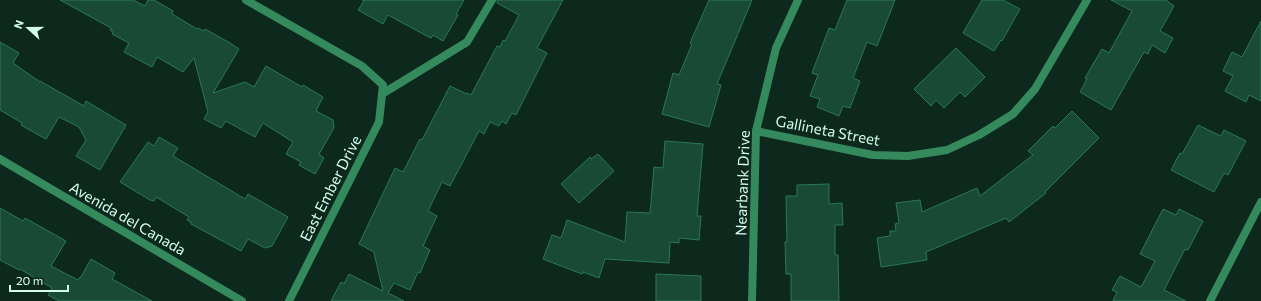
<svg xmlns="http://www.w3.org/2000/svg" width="1261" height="301" font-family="Commissioner,sans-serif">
<rect width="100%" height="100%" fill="#0d281d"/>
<!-- building -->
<g fill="#184a37" stroke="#28785a">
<polygon points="60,0 133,0 145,6 148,0 154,0 173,11 172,14 197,29 198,28 204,31 205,29 230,43 239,49 213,93 245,82 254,87 266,66 302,87 303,85 323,97 316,111 333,120 334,128 319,154 324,158 315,174 299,165 301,162 286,154 293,142 263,123 255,137 226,121 221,128 204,119 208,112 194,58 183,72 157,57 152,67 124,52 129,43 112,34 113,32 110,30 111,28"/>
<polygon points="362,0 464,0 456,14 458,15 443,41 433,35 431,38 425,35 388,15 383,24 358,10 364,1"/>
<polygon points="497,0 563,0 537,48 547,53 516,115 512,113 506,124 502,121 499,126 490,122 484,134 479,131 450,186 442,182 428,211 437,216 423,246 430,250 420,273 418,272 410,290 394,283 388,293 404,301 331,301 341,282 344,284 349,274 383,291 374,253 374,252 359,244 395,168 403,172 420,139 422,140 450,86 467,94 467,93 471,95 497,46 500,47 503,40 505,41 519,15 497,3"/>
<polygon points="709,0 752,0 717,84 721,85 709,127 662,114 673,73 679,75 692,44 690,43"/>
<polygon points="847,0 895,0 877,46 867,42 853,78 860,81 850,108 843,106 839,116 817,107 820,99 810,96 818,75 812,73 829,28 835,30"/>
<polygon points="982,0 1003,0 1020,9 1002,41 1001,40 994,51 963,33"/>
<polygon points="1111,0 1166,0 1174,6 1160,31 1173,38 1165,53 1152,45 1148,54 1144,52 1111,110 1080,92 1087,79 1085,78 1102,49 1109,53 1132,11"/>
<polygon points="1261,21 1261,101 1249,95 1246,102 1225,91 1233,76 1223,71 1232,52 1242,57"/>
<polygon points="0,42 19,53 13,63 40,82 40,81 84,106 86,101 126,125 100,170 76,156 86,140 79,127 59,117 46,139 26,128 21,125 22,123 0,110"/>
<polygon points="956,48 985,77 965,97 960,92 944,108 936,100 931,106 914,89"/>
<polygon points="1072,111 1099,138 1045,192 1046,193 1009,222 1006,218 926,252 927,260 881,267 877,238 890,236 890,231 896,231 895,224 899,223 896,203 920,200 922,212 977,188 980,196 1033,155 1028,151 1053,126 1055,128"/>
<polygon points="1198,125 1221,136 1224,130 1246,141 1228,175 1224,173 1214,192 1171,170 1180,153 1182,154"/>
<polygon points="159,137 178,148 173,156 245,199 248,194 288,217 272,246 265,248 248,239 241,251 191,224 191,222 187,220 189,217 156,197 154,201 150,200 120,182 148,142 154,146"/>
<polygon points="665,141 703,144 697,216 701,216 699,240 679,238 679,243 670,242 669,263 605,259 599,278 583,272 582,274 543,259 552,235 561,238 567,220 625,242 627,212 650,213 654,167 663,168"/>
<polygon points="598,154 614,171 579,203 561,184 590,157 591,159"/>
<polygon points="829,184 829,204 842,203 843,225 835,225 835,255 838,255 839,301 791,301 791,274 786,274 785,242 787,242 786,196 797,196 797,185"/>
<polygon points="0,208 23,221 25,218 66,241 51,266 78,280 80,277 81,277 91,259 115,273 112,279 152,301 59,301 48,295 52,288 20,269 19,270 0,260"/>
<polygon points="1163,209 1176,215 1179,209 1203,221 1188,250 1185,249 1164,290 1186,301 1113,301 1117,292 1112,290 1120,276 1141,287 1155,261 1140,254"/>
<polygon points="656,274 701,276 701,301 656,301"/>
</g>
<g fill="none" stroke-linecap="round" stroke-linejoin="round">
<!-- service -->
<polyline stroke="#348a5c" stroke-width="8" points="382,94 467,42 492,0"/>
<!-- minor -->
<g stroke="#348a5c" stroke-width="8">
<polyline points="246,0 362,66 383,85 379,122 289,301"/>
<polyline points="756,131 873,155 908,156 947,150 979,135 1013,114 1035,89 1087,0"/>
<polyline points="0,159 242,301"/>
<polyline points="752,301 756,131 776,48 798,0"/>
<polyline points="1210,301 1261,202"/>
</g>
</g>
<g text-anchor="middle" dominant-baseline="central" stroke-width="3.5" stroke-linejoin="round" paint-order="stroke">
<!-- street labels -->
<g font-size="15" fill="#d4ffeb" stroke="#0d281d">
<text transform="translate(828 130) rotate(11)">Gallineta Street</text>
<text transform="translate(742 183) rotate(-88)">Nearbank Drive</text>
<text transform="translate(330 188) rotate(-63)">East Ember Drive</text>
<text transform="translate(128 218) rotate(30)">Avenida del Canada</text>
</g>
</g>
<!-- north arrow -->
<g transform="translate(28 28) rotate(291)" stroke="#0d281d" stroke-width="3" paint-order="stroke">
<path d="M0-3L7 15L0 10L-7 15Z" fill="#d4ffeb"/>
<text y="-6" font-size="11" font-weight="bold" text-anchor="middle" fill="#d4ffeb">N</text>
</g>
<!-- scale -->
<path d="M10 285v6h58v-6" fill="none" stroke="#d4ffeb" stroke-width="2"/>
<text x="16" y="285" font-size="12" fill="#d4ffeb" stroke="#0d281d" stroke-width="3" paint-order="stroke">20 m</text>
</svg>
